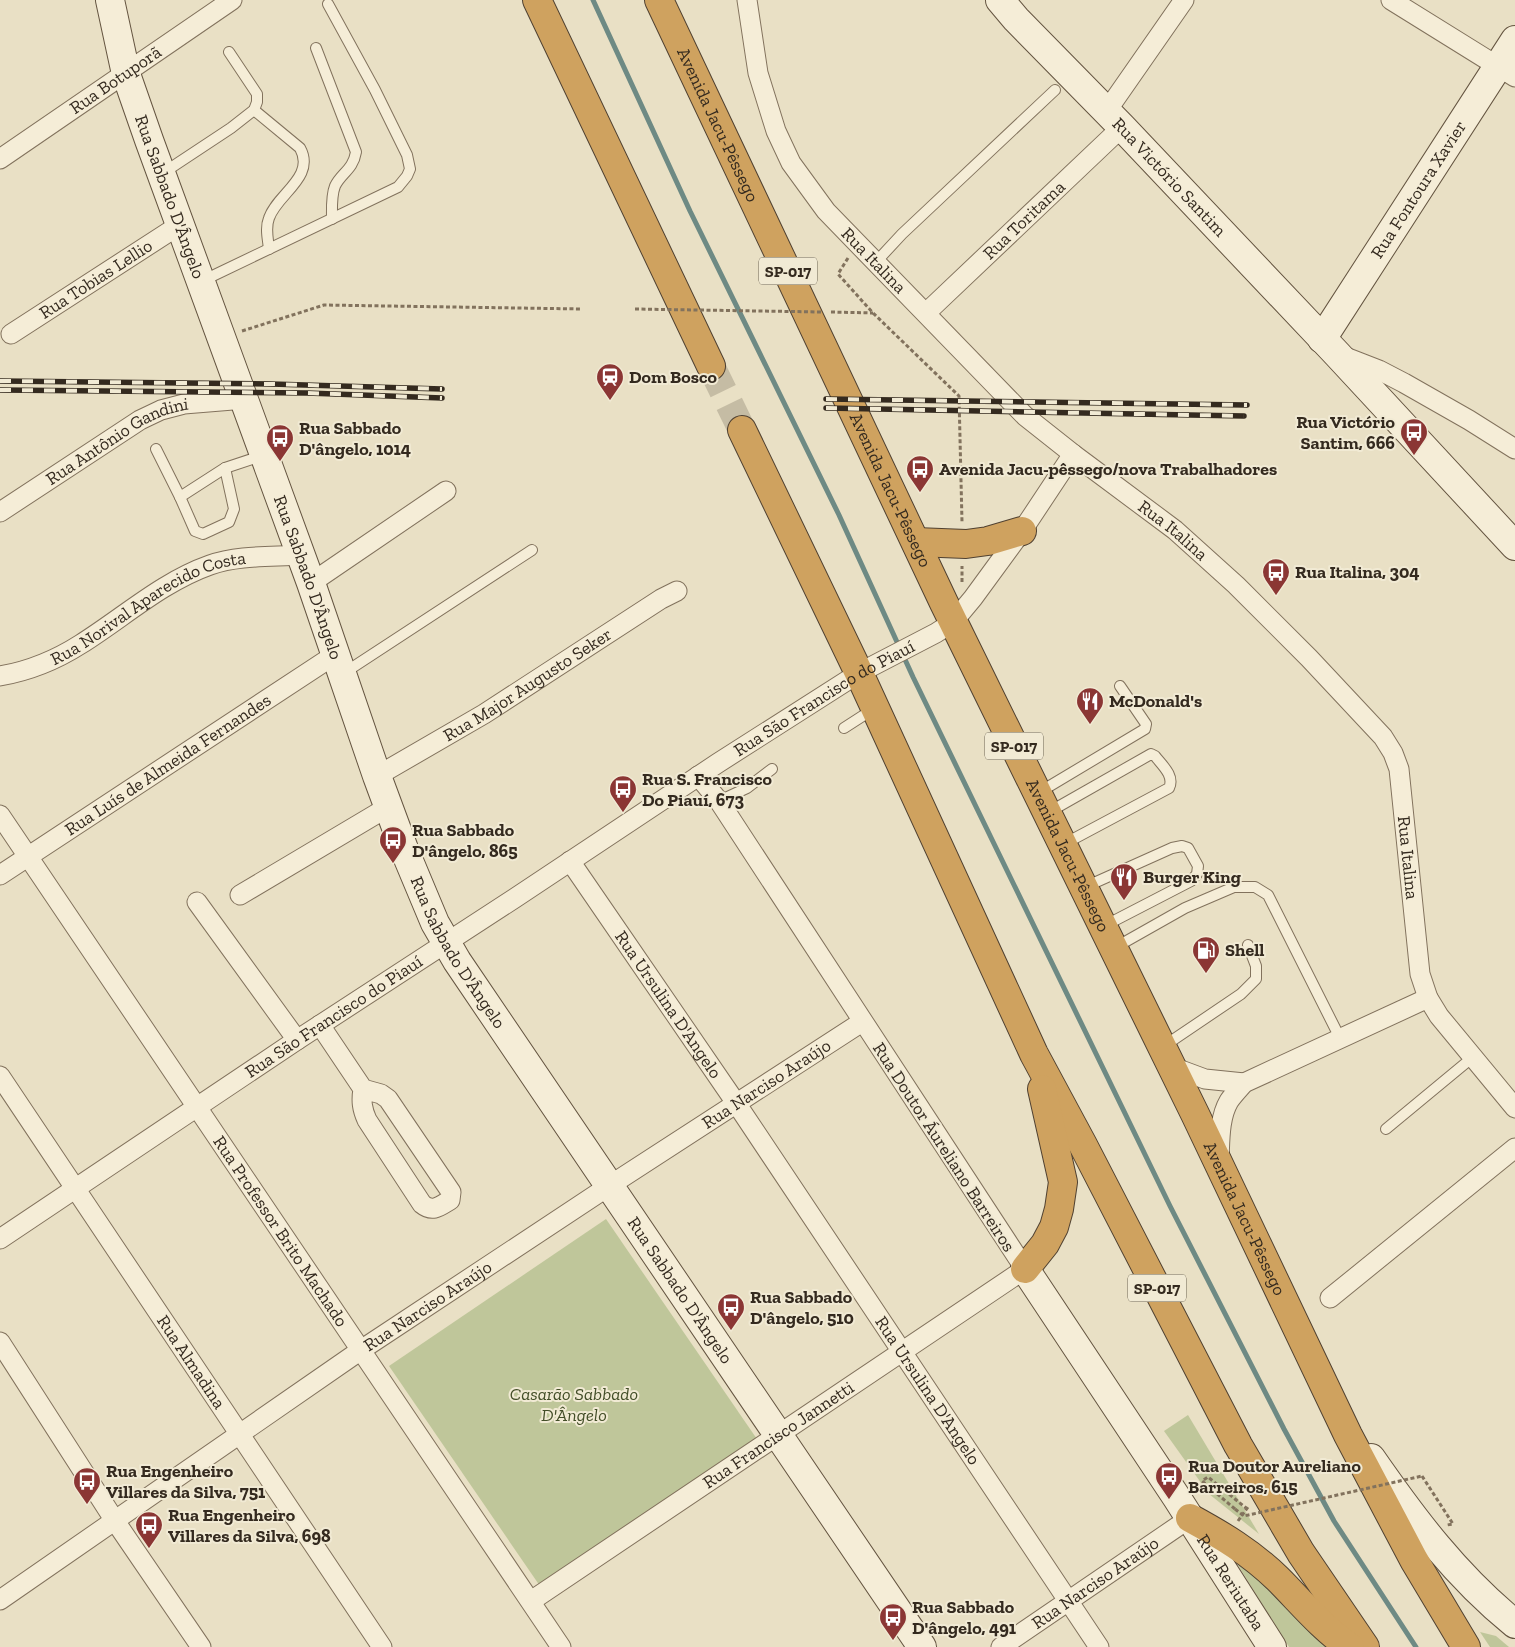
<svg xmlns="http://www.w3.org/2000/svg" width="1515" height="1647" font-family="'Zilla Slab',serif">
<rect width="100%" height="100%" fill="#e9e0c5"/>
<!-- green -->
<g fill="#bfc69a">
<polygon points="606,1219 759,1442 542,1589 389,1366"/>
<polygon points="1188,1415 1259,1534 1209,1494 1164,1431"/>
<polygon points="1236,1562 1244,1565 1313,1630 1327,1647 1289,1647"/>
<polygon points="1480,1632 1496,1636 1509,1647 1490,1647"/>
</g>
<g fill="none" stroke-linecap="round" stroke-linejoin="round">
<!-- stream -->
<polyline stroke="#6e8a84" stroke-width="5" points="593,0 690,211 839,515 913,677 1170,1206 1284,1429 1334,1521 1416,1647"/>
<!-- highway-tunnel -->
<polyline stroke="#c5bca4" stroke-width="28" stroke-dasharray="28 14" stroke-linecap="butt" points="711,366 742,430"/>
<!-- lane casing -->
<g stroke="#82725d" stroke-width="12">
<g id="lane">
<path d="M316,48L356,152C353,170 341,173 335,186C331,196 332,209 332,219"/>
<path d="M254,110L300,148C316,177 277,194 269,218C265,228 268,239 269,249"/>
<polyline points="163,173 231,128 254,110 257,102 257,94 229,52"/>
<polyline points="876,262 902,234 1055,90"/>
<polyline points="202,281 398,187 407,176 410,169 407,155 375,90 328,4"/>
<polyline points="156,449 180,497 195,531 203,534 229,522 234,509 225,468"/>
<polyline points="180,497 225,468 264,455"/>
<polyline points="344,673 532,550"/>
<polyline points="844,728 875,708"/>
<polyline points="1038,793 1145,729 1146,724 1120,686"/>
<polyline points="719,801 747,788 772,769"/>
<path d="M1049,812L1151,754L1155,756C1162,765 1175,776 1169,788L1064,844"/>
<polyline points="1085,887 1172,848 1182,846 1188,848 1198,866 1197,874 1191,881 1104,926"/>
<polyline points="1116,947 1185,908 1234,887 1255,887 1268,895 1340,1038"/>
<polyline points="1164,1046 1241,994 1256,979 1256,966 1248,945"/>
<polyline points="1386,1129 1473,1057"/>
</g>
</g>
<!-- street casing -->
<g stroke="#82725d" stroke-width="21">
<g id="street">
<path id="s1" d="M747,0L758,73L776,131L791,163L826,211L1025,416L1073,454L1175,530L1236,585L1309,658L1383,737L1393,753L1399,769L1420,974L1428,998L1439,1016L1515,1108"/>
<polyline points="1391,0 1515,77"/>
<polyline points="1106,112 1184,0"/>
<path id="s2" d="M0,159L232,0"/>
<path id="s3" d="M926,313L1122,127"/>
<path id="s4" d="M11,334L181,224"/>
<polyline points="1343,356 1379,370 1404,383 1469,420 1515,449"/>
<path id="s5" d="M0,512L140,420L161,410L184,404L245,399"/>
<polyline points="311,583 446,491"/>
<path id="s6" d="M0,676C29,671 56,660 81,644C124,617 162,582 210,565C238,555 272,557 301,555"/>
<path id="s7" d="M377,776L484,714L661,599L677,591"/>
<path id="s8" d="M0,815L561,1647"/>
<path id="s9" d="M570,861L736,1103L1099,1647"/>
<path id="s10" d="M0,875L336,654"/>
<polyline points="240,895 388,807"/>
<polyline points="197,902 297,1040"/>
<path d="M320,1025L363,1089L381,1094L388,1099L451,1192L450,1200C440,1206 433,1213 422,1204L367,1120C362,1109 361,1101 363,1089"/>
<polyline points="1170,1066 1205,1079 1244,1083"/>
<path id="s11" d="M0,1076L382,1647"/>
<path d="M1219,1160C1220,1141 1219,1118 1229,1101C1233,1095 1239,1089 1244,1083L1428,998"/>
<path id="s12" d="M0,1239L297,1040L515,898L718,763L859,673L936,633L953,622L973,598L1022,531L1073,454"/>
<polyline points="1330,1298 1515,1148"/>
<polyline points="0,1342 115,1521 201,1647"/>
<path id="s13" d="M0,1600L361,1350L609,1186L862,1022"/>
<path id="s14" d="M531,1601L1025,1269L719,801L698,776"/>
<path id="s15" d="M1001,1647L1190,1518"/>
</g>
</g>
<!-- secondary casing -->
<g stroke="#645440" stroke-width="30">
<g id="secondary">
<path id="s16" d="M110,0L126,74L149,140L311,583L377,776L404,849L435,923L457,961L922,1647"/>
<path id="s17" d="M1000,0L1016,19L1122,127L1337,354L1515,546"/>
<path id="s18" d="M1322,339L1515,40"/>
<path id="s19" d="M1025,1269L1177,1498L1272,1647"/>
<path d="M1371,1458C1414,1520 1456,1576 1515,1624"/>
</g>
</g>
<!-- highway casing -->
<g stroke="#504131" stroke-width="30">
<g id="highway">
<polyline points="537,0 711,366"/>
<path id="s20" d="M659,0L944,603L1195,1114L1348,1435L1414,1560L1466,1647"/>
<polyline points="742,430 859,673 1034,1054 1083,1145 1238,1445 1301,1553 1365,1647"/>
<polyline points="916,542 966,544 988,541 1022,531"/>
<polyline points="1025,1269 1045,1244 1054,1227 1059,1209 1063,1182 1042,1089"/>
<path d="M1190,1518C1223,1536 1250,1552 1278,1579C1301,1602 1322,1628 1350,1647"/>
</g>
</g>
<!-- path -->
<g stroke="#82725d" stroke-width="3" stroke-dasharray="4 2.5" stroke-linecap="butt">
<polyline points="848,258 838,274 873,313 959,396 962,522"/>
<polyline points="831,312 873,313"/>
<polyline points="242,331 324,305 582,309"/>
<polyline points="962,582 962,566"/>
<polyline points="1422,1476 1453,1524 1447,1525"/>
<polyline points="1235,1509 1202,1481 1208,1477 1246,1508"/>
<polyline points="1238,1521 1248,1507"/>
</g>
<!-- lane -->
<use href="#lane" stroke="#f5edd7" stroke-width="10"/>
<!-- street -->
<use href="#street" stroke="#f5edd7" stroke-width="19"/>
<!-- secondary -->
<use href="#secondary" stroke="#f5edd7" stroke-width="28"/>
<!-- highway -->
<use href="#highway" stroke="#cfa25f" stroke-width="28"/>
<!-- rail casing -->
<g stroke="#342a1f" stroke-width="5.5">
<g id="rail">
<polyline points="0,381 271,384 442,389"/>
<polyline points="0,390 307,393 442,398"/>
<polyline points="826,399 1247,405"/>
<polyline points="826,408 1244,416"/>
</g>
</g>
<!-- rail -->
<use href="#rail" stroke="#f1ead4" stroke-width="4" stroke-dasharray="11" stroke-linecap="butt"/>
<!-- path-bridge -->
<g stroke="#82725d" stroke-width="3" stroke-dasharray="4 2.5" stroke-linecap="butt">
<polyline points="635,309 822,312"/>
<polyline points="1235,1509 1244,1516 1422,1476"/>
</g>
</g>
<!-- icons -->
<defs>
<g id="station-pin" transform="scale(1.4375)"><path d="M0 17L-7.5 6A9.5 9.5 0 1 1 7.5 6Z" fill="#8b3634" stroke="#f1ead4"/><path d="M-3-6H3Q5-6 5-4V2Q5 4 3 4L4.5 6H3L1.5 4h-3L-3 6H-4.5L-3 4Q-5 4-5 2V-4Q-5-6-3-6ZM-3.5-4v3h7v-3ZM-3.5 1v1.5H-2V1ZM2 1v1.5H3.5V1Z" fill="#fff"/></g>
<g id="bus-pin" transform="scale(1.4375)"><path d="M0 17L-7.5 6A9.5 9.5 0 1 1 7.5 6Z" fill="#8b3634" stroke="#f1ead4"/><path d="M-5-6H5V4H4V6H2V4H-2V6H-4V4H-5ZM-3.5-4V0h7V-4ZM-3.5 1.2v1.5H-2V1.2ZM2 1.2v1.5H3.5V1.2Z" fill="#fff"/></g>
<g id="restaurant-pin" transform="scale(1.4375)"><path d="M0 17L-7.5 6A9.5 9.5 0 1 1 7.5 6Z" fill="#8b3634" stroke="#f1ead4"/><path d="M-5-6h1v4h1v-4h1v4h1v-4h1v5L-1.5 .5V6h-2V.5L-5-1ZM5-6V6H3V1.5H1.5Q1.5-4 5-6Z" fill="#fff"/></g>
<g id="fuel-pin" transform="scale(1.4375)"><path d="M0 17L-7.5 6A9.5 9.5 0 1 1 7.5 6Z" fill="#8b3634" stroke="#f1ead4"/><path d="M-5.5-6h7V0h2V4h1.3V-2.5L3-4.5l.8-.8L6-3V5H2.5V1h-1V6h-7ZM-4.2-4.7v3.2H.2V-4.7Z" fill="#fff"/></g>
</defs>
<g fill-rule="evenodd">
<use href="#station-pin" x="610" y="377"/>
<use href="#bus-pin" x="1414" y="432"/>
<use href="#bus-pin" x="280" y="438"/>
<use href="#bus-pin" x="920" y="469"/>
<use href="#bus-pin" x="1276" y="572"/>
<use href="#restaurant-pin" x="1090" y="701"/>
<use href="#bus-pin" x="623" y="789"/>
<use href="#bus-pin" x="393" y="840"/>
<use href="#restaurant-pin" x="1124" y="877"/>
<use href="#fuel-pin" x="1206" y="950"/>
<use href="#bus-pin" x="731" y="1307"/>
<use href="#bus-pin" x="1169" y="1476"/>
<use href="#bus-pin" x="87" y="1481"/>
<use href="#bus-pin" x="149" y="1525"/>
<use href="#bus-pin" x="893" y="1617"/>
</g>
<g text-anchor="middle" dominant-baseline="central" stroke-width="4" stroke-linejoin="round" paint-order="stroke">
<!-- shield labels -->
<g fill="#f1ead4" stroke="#6d6455" stroke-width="1">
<rect x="759" y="257.5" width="58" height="27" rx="4"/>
<rect x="985" y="732.5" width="58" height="27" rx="4"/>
<rect x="1128" y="1274.5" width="58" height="27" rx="4"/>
</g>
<g font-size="16" font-weight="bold" fill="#342a1f">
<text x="788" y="271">SP-017</text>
<text x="1014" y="746">SP-017</text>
<text x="1157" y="1288">SP-017</text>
</g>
<!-- street labels -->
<g font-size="18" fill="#342a1f" stroke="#f1ead4">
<text stroke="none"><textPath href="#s2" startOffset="140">Rua Botuporã</textPath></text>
<text stroke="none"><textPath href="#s20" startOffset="138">Avenida Jacu-Pêssego</textPath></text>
<text stroke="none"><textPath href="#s17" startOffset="245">Rua Victório Santim</textPath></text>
<text stroke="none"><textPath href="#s18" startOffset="178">Rua Fontoura Xavier</textPath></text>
<text stroke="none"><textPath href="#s16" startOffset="206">Rua Sabbado D'Ângelo</textPath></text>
<text stroke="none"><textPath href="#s3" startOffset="135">Rua Toritama</textPath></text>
<text stroke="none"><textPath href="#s1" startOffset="298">Rua Italina</textPath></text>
<text stroke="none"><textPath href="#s4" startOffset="101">Rua Tobias Lellio</textPath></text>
<text stroke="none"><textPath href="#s5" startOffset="138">Rua Antônio Gandini</textPath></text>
<text stroke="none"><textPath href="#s20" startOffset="542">Avenida Jacu-Pêssego</textPath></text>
<text stroke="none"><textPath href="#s1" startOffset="702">Rua Italina</textPath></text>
<text stroke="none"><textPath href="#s16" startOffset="611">Rua Sabbado D'Ângelo</textPath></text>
<text stroke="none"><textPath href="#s6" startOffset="165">Rua Norival Aparecido Costa</textPath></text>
<text stroke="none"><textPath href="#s7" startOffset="176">Rua Major Augusto Seker</textPath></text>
<text stroke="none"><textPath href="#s12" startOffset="986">Rua São Francisco do Piauí</textPath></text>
<text stroke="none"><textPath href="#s10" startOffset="201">Rua Luís de Almeida Fernandes</textPath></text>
<text stroke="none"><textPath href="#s20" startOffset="948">Avenida Jacu-Pêssego</textPath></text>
<text stroke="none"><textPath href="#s1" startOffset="1122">Rua Italina</textPath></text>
<text stroke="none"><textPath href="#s16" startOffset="1016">Rua Sabbado D'Ângelo</textPath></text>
<text stroke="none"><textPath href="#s9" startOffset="174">Rua Ursulina D'Angelo</textPath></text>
<text stroke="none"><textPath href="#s12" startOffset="401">Rua São Francisco do Piauí</textPath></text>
<text stroke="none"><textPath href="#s13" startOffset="924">Rua Narciso Araújo</textPath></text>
<text transform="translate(944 1147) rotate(57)">Rua Doutor Áureliano Barreiros</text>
<text stroke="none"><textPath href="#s20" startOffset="1352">Avenida Jacu-Pêssego</textPath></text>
<text stroke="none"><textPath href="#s8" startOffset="502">Rua Professor Brito Machado</textPath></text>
<text stroke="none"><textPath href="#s16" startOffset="1421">Rua Sabbado D'Ângelo</textPath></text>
<text stroke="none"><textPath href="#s13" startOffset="519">Rua Narciso Araújo</textPath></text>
<text stroke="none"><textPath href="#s11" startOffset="344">Rua Almadina</textPath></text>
<text stroke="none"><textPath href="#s9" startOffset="639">Rua Ursulina D'Angelo</textPath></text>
<text stroke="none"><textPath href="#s14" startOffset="298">Rua Francisco Jannetti</textPath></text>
<text stroke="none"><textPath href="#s15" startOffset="114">Rua Narciso Araújo</textPath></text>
<text stroke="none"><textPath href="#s19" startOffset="375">Rua Reriutaba</textPath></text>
</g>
<!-- poi labels -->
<g font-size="18" font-weight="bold" fill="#342a1f" stroke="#f1ead4" text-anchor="start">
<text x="629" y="377">Dom Bosco</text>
<text x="1395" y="422" text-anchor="end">Rua Victório<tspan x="1395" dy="21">Santim, 666</tspan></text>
<text x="299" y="428">Rua Sabbado<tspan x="299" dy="21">D'ângelo, 1014</tspan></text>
<text x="939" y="469">Avenida Jacu-pêssego/nova Trabalhadores</text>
<text x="1295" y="572">Rua Italina, 304</text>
<text x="1109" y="701">McDonald's</text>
<text x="642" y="779">Rua S. Francisco<tspan x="642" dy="21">Do Piauí, 673</tspan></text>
<text x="412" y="830">Rua Sabbado<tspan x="412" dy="21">D'ângelo, 865</tspan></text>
<text x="1143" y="877">Burger King</text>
<text x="1225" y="950">Shell</text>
<text x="750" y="1297">Rua Sabbado<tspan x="750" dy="21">D'ângelo, 510</tspan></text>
<text x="1188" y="1466">Rua Doutor Aureliano<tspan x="1188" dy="21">Barreiros, 615</tspan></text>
<text x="106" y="1471">Rua Engenheiro<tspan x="106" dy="21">Villares da Silva, 751</tspan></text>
<text x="168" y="1515">Rua Engenheiro<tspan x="168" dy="21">Villares da Silva, 698</tspan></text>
<text x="912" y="1607">Rua Sabbado<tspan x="912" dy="21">D'ângelo, 491</tspan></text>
</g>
<!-- park labels -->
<g font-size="18" font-style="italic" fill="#434e28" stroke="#f1ead4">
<text x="574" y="1394">Casarão Sabbado<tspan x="574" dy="21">D'Ângelo</tspan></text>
</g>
</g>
</svg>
